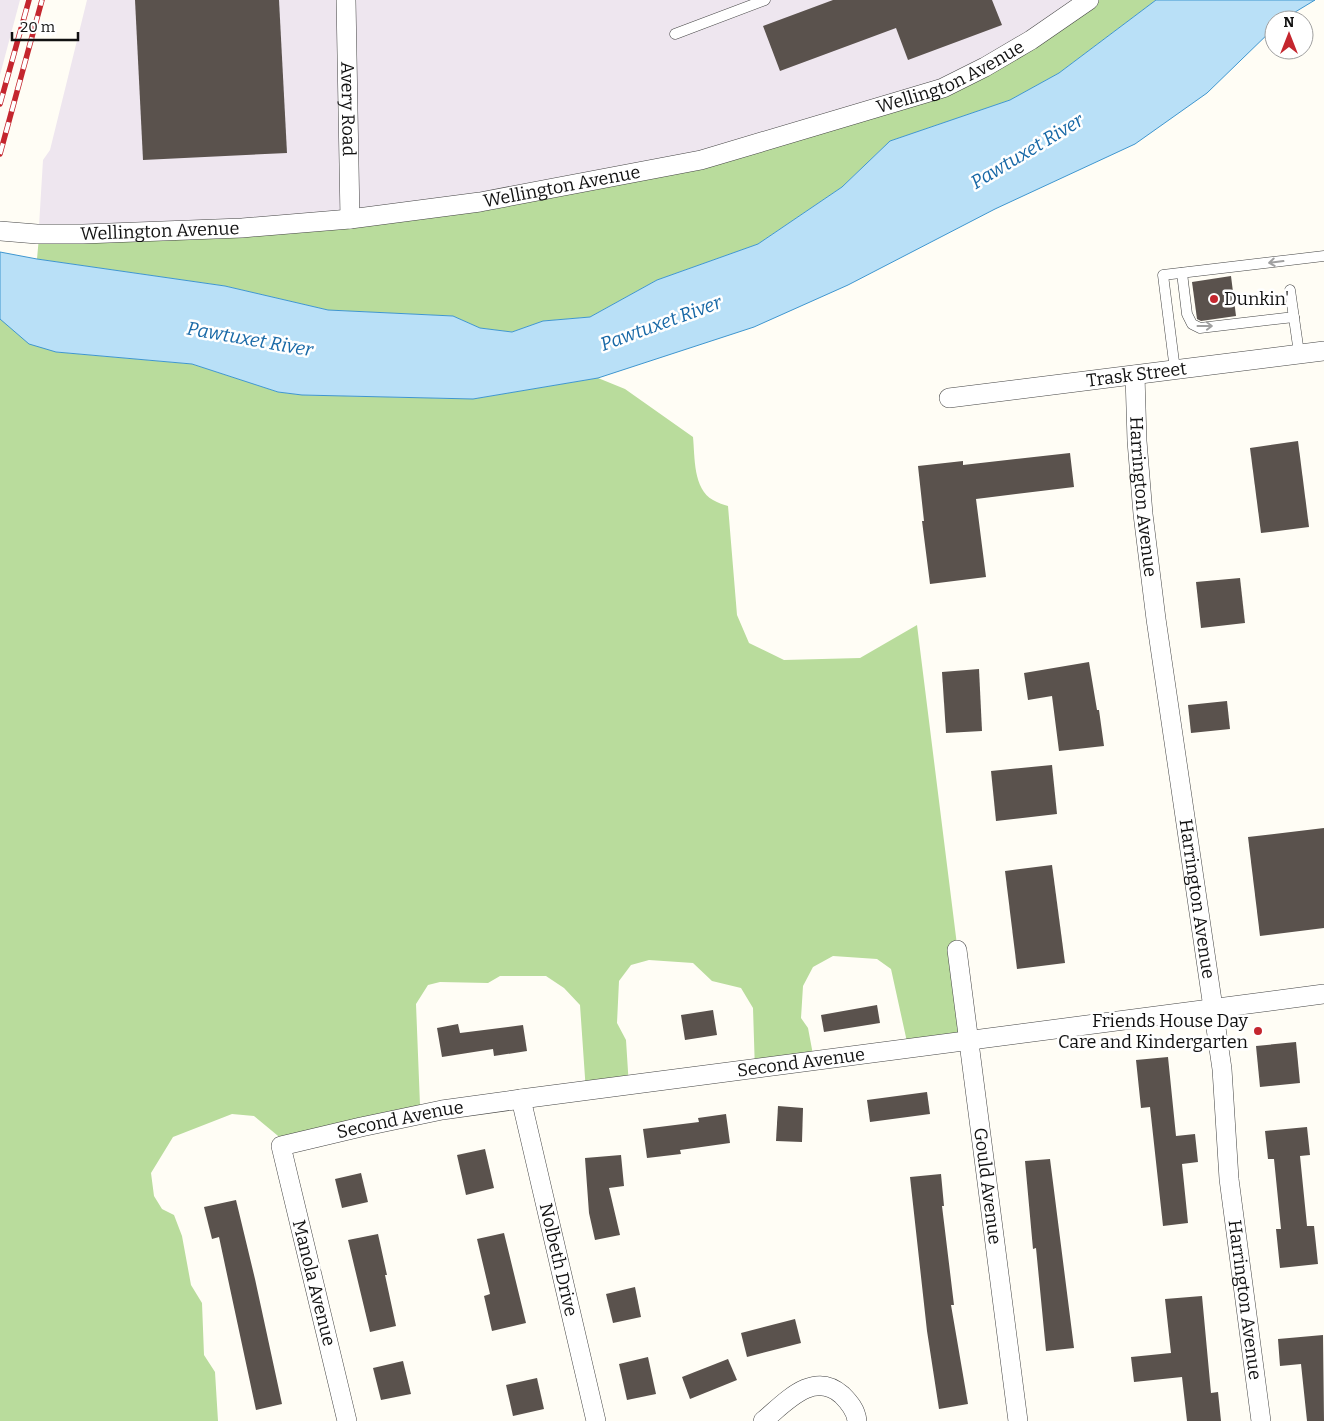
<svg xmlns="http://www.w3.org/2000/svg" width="1324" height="1421" font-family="Bitter,serif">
<rect width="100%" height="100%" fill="#fffdf5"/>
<!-- industrial -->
<g fill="#eee6ef">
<polygon points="0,0 20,0 0,75"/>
<polygon points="87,0 1085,0 950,84 700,159 334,218 39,226 43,160 50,150"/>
</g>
<!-- forest -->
<g fill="#b9dc9c">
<polygon points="1085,0 1156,0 1059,73 1010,100 890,141 842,187 758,244 657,280 590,317 543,321 512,332 480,328 453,316 328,310 225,286 37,259 39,237 232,227 597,179 950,84"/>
<path d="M0,319L56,352L192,364L278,392L302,395L473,399L598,378L625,389L693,437C695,457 693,489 713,500C718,503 724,505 728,506L737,615L749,643L784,660L860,658L917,625L961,977L974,1040L909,1051L891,969L877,959L833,956L813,967L803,986L801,1018L808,1028L814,1060L755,1071L753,1008L741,988L712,981L693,963L649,960L631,965L619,981L617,1023L626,1040L629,1087L586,1092L580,1005L564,988L546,976H500L488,983L440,982L428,985L416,1004L420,1105L289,1145L254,1116L232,1114L173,1137L151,1173L154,1196L162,1209L174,1215L182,1236L191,1285L202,1303L204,1355L215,1372L218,1421H0Z"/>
</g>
<!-- water -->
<polygon fill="#b9e0f7" stroke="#3f96cf" points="1156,0 1315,0 1282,20 1274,20 1274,28 1207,93 1135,144 995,209 848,285 754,327 598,378 473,399 302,395 278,392 192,364 56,352 29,344 0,319 0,252 37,259 225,286 328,310 453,316 480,328 512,332 543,321 590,317 657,280 758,244 842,187 890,141 1010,100 1059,73"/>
<!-- building -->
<g fill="#5a524d">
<polygon points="135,0 279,0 287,153 143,160"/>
<polygon points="833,0 992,0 1002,25 908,60 896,28 780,71 763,26"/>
<polygon points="1231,276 1236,316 1201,321 1197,319 1192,282"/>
<polygon points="1298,441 1309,527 1261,533 1250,448"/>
<polygon points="1070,453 1074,487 976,499 986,577 930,584 922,521 924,521 918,466 963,461 963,465"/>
<polygon points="1240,578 1245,623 1201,628 1196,582"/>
<polygon points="1089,662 1097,710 1099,710 1104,746 1059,751 1052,696 1028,700 1024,673"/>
<polygon points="979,669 982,731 946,733 942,672"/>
<polygon points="1227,701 1230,729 1191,733 1188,705"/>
<polygon points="1052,765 1057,814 996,821 991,771"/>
<polygon points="1324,828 1324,928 1260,936 1248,837"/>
<polygon points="1052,865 1065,963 1017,969 1005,871"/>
<polygon points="877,1005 880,1023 824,1032 821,1015"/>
<polygon points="713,1010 717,1035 685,1040 681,1015"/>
<polygon points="458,1024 460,1033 523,1025 527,1051 494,1056 493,1049 442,1057 437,1028"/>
<polygon points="1296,1042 1300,1083 1260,1087 1256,1046"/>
<polygon points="1168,1057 1176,1136 1195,1134 1198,1162 1182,1164 1188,1223 1163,1226 1150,1107 1141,1108 1136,1060"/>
<polygon points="927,1092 930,1114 870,1122 867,1100"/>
<polygon points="778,1106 803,1108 802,1142 776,1141"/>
<polygon points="726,1114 730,1143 680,1150 681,1154 647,1158 643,1129 699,1122 698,1118"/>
<polygon points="1307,1127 1310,1155 1300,1156 1307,1226 1314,1226 1318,1264 1280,1268 1276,1229 1281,1229 1274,1159 1268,1159 1265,1131"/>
<polygon points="485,1149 494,1188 466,1195 457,1155"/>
<polygon points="621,1155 624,1186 609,1188 620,1235 595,1240 589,1213 585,1158"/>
<polygon points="1050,1159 1074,1348 1046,1351 1036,1248 1033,1249 1025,1161"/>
<polygon points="361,1173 368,1202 342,1208 335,1179"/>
<polygon points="941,1174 944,1206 942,1206 954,1305 951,1305 968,1404 939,1409 927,1331 910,1177"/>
<polygon points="236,1200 255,1279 282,1404 256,1410 219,1237 212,1239 204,1207"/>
<polygon points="504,1233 526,1323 492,1331 484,1296 490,1294 477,1239"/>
<polygon points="378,1234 387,1275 385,1275 396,1326 370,1332 348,1240"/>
<polygon points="635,1287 641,1317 613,1323 606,1294"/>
<polygon points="1202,1296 1211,1393 1218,1392 1221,1421 1187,1421 1182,1377 1134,1382 1131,1357 1171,1353 1165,1299"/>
<polygon points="795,1319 801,1343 747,1357 741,1333"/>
<polygon points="1323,1335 1324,1421 1307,1421 1301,1364 1280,1366 1278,1339"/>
<polygon points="648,1357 656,1394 627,1400 619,1364"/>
<polygon points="728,1359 737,1380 690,1399 682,1377"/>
<polygon points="403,1361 411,1394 381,1400 373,1368"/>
<polygon points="537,1378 544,1409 513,1416 506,1385"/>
</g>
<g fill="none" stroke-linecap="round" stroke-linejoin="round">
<!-- service casing -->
<g stroke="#444" stroke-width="11">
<g id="service">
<polyline points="675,34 765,0"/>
<polyline points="1182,273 1187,314 1192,324 1200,328 1294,317"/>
<polyline points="1290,290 1299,353"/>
<polyline points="1175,370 1163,275 1324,256"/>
</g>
</g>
<!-- minor casing -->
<g stroke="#444" stroke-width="20">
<g id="minor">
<path id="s1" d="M346,0L350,219"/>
<path id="s2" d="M0,231L37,234H83L242,228L350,219L480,202L701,160L943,88L985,67L1031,40L1089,0"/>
<path id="s3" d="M1135,375L1137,441L1143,514L1156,619L1222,1069L1229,1179L1261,1421"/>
<path id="s4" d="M949,398L1324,351"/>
<path id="s5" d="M957,950L1018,1421"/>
<path id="s6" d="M521,1099L596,1421"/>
<path id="s7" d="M347,1421L281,1146L361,1127L442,1110L521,1099L1324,994"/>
<path d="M763,1421C784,1404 813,1369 842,1395C849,1402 856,1410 857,1421"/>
</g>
</g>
<!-- service -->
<use href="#service" stroke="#fff" stroke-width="10"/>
<!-- minor -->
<use href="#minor" stroke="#fff" stroke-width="19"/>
<!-- rail casing -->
<g stroke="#c4262e" stroke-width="5.5">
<g id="rail">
<polyline points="0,104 29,0"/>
<polyline points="0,154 42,0"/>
</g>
</g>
<!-- rail -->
<use href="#rail" stroke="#fff" stroke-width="4" stroke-dasharray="11" stroke-linecap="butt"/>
</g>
<!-- one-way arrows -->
<defs><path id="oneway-shaft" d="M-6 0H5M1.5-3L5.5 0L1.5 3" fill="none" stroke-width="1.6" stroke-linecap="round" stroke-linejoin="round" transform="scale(1.25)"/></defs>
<g stroke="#a0a0a0">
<use href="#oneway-shaft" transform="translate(1276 262) rotate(173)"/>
<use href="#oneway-shaft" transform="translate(1205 326)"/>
</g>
<!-- markers -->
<g fill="#c4262e" stroke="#fff" stroke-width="2">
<circle cx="1214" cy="299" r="5"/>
<circle cx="1258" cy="1031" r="5"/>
</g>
<g text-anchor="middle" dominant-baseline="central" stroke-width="5" stroke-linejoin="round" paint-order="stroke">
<!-- street labels -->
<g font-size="18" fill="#111" stroke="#fff">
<text stroke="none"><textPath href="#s2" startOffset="970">Wellington Avenue</textPath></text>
<text stroke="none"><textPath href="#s1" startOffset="109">Avery Road</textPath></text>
<text stroke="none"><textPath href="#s2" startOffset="565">Wellington Avenue</textPath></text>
<text stroke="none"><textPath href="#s2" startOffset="160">Wellington Avenue</textPath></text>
<text stroke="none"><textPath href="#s4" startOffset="189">Trask Street</textPath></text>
<text stroke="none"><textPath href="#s3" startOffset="122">Harrington Avenue</textPath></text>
<text stroke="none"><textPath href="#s3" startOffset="528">Harrington Avenue</textPath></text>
<text stroke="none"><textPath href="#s7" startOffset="810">Second Avenue</textPath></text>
<text stroke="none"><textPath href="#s7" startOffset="405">Second Avenue</textPath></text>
<text stroke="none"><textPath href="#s5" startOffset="238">Gould Avenue</textPath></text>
<text stroke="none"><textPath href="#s6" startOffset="165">Nolbeth Drive</textPath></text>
<text transform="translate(314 1283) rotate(76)">Manola Avenue</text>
<text stroke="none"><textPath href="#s3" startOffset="932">Harrington Avenue</textPath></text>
</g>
<!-- poi labels -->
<g font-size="18" fill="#111" stroke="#fff" text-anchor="start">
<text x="1224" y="299">Dunkin'</text>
<text x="1248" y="1021" text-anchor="end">Friends House Day<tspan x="1248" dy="21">Care and Kindergarten</tspan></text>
</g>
<!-- water labels -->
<g font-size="19" font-style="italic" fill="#1768a6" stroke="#fff">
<text transform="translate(1027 151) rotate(-31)">Pawtuxet River</text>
<text transform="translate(661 323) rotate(-20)">Pawtuxet River</text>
<text transform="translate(250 339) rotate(10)">Pawtuxet River</text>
</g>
</g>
<!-- north arrow -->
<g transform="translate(1289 35)"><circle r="24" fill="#ffffff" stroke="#a0a0a0"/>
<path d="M0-4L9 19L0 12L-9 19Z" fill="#c4262e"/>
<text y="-8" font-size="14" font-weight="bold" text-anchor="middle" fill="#111111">N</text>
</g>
<!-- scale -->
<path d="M12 32v8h66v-8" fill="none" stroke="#111111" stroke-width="2.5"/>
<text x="20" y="32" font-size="15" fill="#111111" stroke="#ffffff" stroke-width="4" paint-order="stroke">20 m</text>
</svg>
